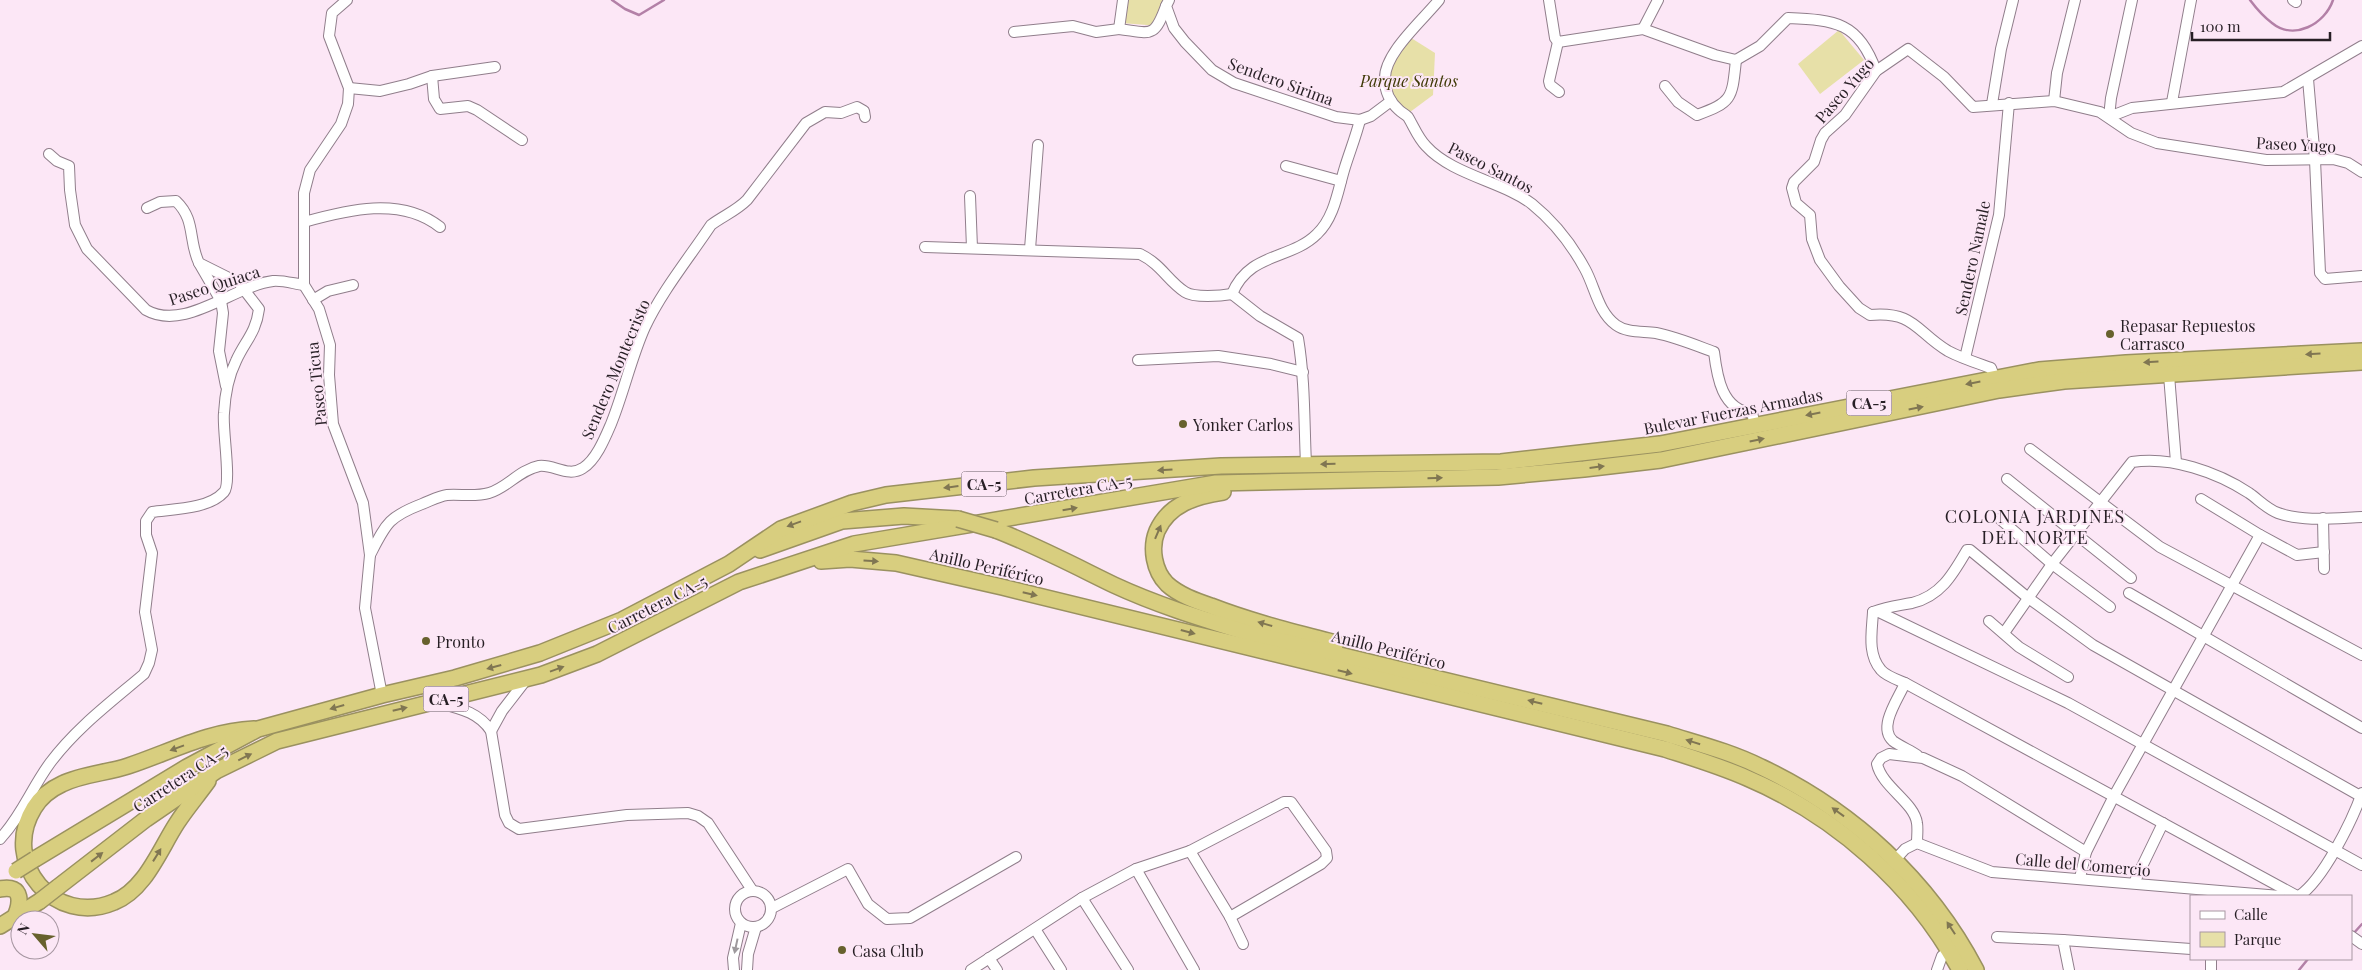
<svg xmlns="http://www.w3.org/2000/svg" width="2362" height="970" font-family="'Playfair Display',serif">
<rect width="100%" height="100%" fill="#fce7f6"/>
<!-- green -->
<g fill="#e7e0a8">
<polygon points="1128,0 1170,0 1160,26 1121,23"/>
<polygon points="1839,30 1864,60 1820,94 1798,64"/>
<polygon points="1408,36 1435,53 1433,95 1406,115 1386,91 1389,61"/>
</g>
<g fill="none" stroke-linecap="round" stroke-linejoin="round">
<!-- stream -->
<g stroke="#b380a7" stroke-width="2.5">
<polyline points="612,0 625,9 639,15 664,0"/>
<path d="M2250,0C2256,8 2264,17 2272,23C2294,41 2325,24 2333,0"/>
<polyline points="2353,934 2362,924"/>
<polyline points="2299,970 2308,959"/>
</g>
<!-- minor casing -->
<g stroke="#907e8b" stroke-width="12">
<g id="minor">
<polyline points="347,0 332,13 329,36 349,88 348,104 341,124 310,170 304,193 304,285 319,309 330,345 329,375 333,424 363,503 370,555 365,608 382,695"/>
<path d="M1123,0L1119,29C1151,33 1154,39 1166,6"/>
<polyline points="1169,0 1166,6 1174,28 1185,42 1212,70 1234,83 1336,117 1360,120 1371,116 1391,101"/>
<path d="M1439,0C1423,20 1383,54 1385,80C1385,92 1390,102 1399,110C1402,113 1405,114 1408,117C1414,127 1418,138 1426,146C1452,175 1504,182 1532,204C1553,221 1572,245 1585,269C1595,287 1598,312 1616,325C1627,333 1643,331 1656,333C1676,337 1695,345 1714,352C1717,377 1722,410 1752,413L1755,425"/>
<path d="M1549,0L1555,38L1558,42L1643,29L1715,55L1736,60L1760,46L1788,18C1835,20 1859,22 1876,71"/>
<polyline points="2132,0 2111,98 2109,117 2132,108 2283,92 2362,46"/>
<polyline points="2293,0 2296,2"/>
<polyline points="1643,29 1658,0"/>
<polyline points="1014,32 1073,26 1096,32 1119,29"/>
<polyline points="1558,42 1549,81 1550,85 1559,92"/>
<polyline points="432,76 434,99 440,109 468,106 477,110 522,140"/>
<polyline points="2308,79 2315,160 2320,273 2325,279 2362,276"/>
<path d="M1665,86L1678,102L1697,115C1733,102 1732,98 1736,60"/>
<polyline points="349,88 380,91 409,84 432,76 495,67"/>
<polyline points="2054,101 2057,73 2075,0"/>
<polyline points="2172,102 2191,0"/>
<polyline points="1992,104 2001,49 2013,0"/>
<path d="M49,154L57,161L69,166L70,190L75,225L87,249L146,310C185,332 233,286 273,281C283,280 295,284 304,285"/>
<polyline points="1286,166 1341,181"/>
<polyline points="970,196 972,248"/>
<path d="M304,222C347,210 401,196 440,227"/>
<path d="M925,247L1140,254C1162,265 1167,280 1185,292C1194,298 1221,296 1232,294"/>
<polyline points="1030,249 1038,145"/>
<polyline points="199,263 221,301 223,313 219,351 226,386"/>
<path d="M1232,294C1249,252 1291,260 1317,234C1335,217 1338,189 1345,167C1350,151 1356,136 1360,120"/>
<path d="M1232,294L1260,316L1298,338C1305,380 1304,421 1306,464"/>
<polyline points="313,300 328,291 353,285"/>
<polyline points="1965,358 1999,215 2009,103"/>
<polyline points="1138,360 1218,356 1271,364 1303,372"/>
<polyline points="2169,375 2176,462"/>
<path d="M1995,379L1991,368C1977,363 1961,358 1948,351C1916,332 1915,311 1870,315L1859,308L1839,286L1820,260L1812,239L1810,215L1796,203L1792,188L1794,182L1814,162L1821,140L1825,133L1845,115L1876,71L1908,49L1944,77L1973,107L2054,101L2100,112L2131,133L2157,143L2266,160L2333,159L2348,163L2362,172"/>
<polyline points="2030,449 2160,547 2362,655"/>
<polyline points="2007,479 2131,578"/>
<polyline points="2323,518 2324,569"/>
<polyline points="2000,519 2052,564 2110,607"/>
<polyline points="2260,535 2297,555 2324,552"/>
<path d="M370,555C386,524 388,517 422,504C430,501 439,496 447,495C460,494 476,497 489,493C507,488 519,470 539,466C554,464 568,478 583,468C596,460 605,438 611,424C624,392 631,358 645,327C662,291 689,258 711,225C723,216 736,211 747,200L806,123L825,112L841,113L857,107L864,111L865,117"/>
<polyline points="2129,593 2362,728"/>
<path d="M1873,612C1889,606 1896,606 1912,603C1941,596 1953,574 1967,550H1970L2027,597L2093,645L2362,797"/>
<path d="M1873,612C1872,631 1867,654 1881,670C1886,676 1898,680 1905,683C1899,698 1877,727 1893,741C1900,746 1909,750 1917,755"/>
<polyline points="1874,612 1879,612 2068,703 2362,865"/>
<polyline points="1989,621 2019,647 2068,677"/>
<path d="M2004,633L2052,564L2132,462C2171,456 2217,472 2249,493C2259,500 2267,509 2278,513C2303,522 2336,518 2362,517"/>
<polyline points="1905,683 2297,896"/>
<path d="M435,702C457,708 478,711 491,731L505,815L509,823L519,829L627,815L688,813L698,816L708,823L752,890"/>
<polyline points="491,731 502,711 526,680"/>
<path d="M0,839C22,815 31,789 50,763C76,728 111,702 144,674L149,663L152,650L145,612L152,553L146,535V521L152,512C174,509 209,509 224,492C232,483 222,429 224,413C225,395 228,377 236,361C245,341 256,333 259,309L239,283L199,263C188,240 196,220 176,201L160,202L147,208"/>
<path d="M1917,843C1917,836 1918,829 1917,823C1914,802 1882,787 1877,764L1881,758L1889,754L1923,758L1962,776L2086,852"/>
<polyline points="1190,851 1230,917 1243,944"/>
<polyline points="1895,860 1905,849 1917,843 1992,872 2280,896"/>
<polyline points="1136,869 1194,970"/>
<polyline points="2080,878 2086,852 2114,796 2260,535 2201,499"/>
<polyline points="2134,883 2163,823"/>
<circle cx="753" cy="909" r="18"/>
<path d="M2299,896C2323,880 2352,821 2362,793"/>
<polyline points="1082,898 1128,970"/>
<polyline points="772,908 848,869 868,904 887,919 910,918 1016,857"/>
<polyline points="1035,929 1061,970"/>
<polyline points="2351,936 2362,944"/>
<polyline points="1997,937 2063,940 2069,970"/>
<polyline points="2063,940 2191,949"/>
<polyline points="989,958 997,970"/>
<polyline points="734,970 733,958 741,923"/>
<polyline points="747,970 748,954 756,927"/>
<polyline points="971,970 1082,898 1136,869 1190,851 1284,802 1291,802 1326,851 1327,858 1321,864 1230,917"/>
<polyline points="1937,970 1942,956 1949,951"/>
<polyline points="2211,970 2211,959"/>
</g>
</g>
<!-- highway casing -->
<g stroke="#9a9160" stroke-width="18">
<g id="highway">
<path d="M1223,492C1196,496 1169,504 1157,531C1150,548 1154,571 1167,584C1179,595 1196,601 1211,606C1252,622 1294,632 1336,643"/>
<path d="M996,530C1037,546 1075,566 1114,585C1157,605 1203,619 1248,633L1667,734C1699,744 1731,752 1761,767C1852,810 1929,880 1976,970"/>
<polyline points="760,550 842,521 904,516 958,519"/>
<path d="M821,561L850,559L896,563L1002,587L1665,749C1693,758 1720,766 1747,778C1836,816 1914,885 1960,970"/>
<path d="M208,781C198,795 186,809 177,823C160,849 145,890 114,902C55,927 0,863 34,808C40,798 51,789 62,784C82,774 107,773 128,766C170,752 209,731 254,729"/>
<polyline points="35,859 187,767 258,729 382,695 455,678 540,653 622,620 729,564 781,529 852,503 886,495 1034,478 1221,466 1501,462 1660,444 2039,370 2126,363 2362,351"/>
<polyline points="58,887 146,819 216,771 277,741 541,675 597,654 739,582 854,544 1216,483 1498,477 1584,469 1661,460 1999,390 2064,381 2362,362"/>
<path d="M0,889C24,884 21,904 14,919"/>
<polyline points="0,926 40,901"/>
</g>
</g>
<!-- minor -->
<use href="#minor" stroke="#fff" stroke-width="10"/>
<!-- highway -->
<use href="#highway" stroke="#d8ce7f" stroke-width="15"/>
<!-- highway-bridge casing -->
<g stroke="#9a9160" stroke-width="18" stroke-linecap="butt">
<g id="highway-bridge">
<polyline points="958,519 996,530"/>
<polyline points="16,871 35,859"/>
<polyline points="40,901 58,887"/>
</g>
</g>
<!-- highway-bridge -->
<use href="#highway-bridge" stroke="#d8ce7f" stroke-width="15"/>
</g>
<!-- one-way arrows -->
<defs><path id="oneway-solid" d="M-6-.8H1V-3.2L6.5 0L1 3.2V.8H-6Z" transform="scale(1.25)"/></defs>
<g fill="#807652">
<use href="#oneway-solid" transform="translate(2313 354) rotate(177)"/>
<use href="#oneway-solid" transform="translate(2151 362) rotate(177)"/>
<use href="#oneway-solid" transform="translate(1973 383) rotate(169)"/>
<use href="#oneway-solid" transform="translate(1916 408) rotate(-11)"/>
<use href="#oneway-solid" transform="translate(1813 414) rotate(169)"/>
<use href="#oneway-solid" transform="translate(1757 440) rotate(-12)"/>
<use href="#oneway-solid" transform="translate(1328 464) rotate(179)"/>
<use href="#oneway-solid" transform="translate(1597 467) rotate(-7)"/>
<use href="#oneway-solid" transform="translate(1165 470) rotate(176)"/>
<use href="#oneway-solid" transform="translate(1435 478) rotate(-1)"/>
<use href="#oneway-solid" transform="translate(951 487) rotate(173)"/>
<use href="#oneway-solid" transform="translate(1070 509) rotate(-10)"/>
<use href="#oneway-solid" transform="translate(794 524) rotate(160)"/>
<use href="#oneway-solid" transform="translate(1158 532) rotate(-67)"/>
<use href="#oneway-solid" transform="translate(871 561) rotate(4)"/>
<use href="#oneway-solid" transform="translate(1030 594) rotate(13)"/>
<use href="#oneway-solid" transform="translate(1265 624) rotate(-164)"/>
<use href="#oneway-solid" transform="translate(1188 632) rotate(15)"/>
<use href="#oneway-solid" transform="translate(494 667) rotate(165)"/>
<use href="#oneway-solid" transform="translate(557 669) rotate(-20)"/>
<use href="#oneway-solid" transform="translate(1345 672) rotate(14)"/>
<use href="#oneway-solid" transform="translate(1535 702) rotate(-166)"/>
<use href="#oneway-solid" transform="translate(337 707) rotate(164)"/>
<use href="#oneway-solid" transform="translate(400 709) rotate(-13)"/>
<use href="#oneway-solid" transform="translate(1693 742) rotate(-163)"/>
<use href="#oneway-solid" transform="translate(177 748) rotate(160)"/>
<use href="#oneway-solid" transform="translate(245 757) rotate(-26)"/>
<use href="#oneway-solid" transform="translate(1838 812) rotate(-144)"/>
<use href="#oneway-solid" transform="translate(157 855) rotate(-58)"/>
<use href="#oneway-solid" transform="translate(97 857) rotate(-38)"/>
<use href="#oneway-solid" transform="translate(1951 928) rotate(-123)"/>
</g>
<use fill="#9e9a9d" href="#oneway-solid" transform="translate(736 946) rotate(102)"/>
<!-- markers -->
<g fill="#67612d" stroke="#fce7f6" stroke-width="2">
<circle cx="2110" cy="334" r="5"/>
<circle cx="1183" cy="424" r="5"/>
<circle cx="426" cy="641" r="5"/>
<circle cx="842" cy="950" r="5"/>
</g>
<g text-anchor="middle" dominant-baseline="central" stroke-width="4" stroke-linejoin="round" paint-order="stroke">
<!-- shield labels -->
<g fill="#fce7f6" stroke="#675b64" stroke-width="1">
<rect x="1846.5" y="390.5" width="45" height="25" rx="4"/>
<rect x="961.5" y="471.5" width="45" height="25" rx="4"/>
<rect x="423.5" y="686.5" width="45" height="25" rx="4"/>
</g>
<g font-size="15" font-weight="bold" fill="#271f25">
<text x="1869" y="403">CA-5</text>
<text x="984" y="484">CA-5</text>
<text x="446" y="699">CA-5</text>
</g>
<!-- park labels -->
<g font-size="16" font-style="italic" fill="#3e3805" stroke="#fce7f6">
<text x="1409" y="80">Parque Santos</text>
</g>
<!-- street labels -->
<g font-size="16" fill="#271f25" stroke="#fce7f6">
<text transform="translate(1281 81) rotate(20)">Sendero Sirima</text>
<text transform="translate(1844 90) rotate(-49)">Paseo Yugo</text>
<text transform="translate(2296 144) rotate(3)">Paseo Yugo</text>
<text transform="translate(1491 167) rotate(27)">Paseo Santos</text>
<text transform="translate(1972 258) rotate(-78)">Sendero Namale</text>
<text transform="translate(214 285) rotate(-18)">Paseo Quiaca</text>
<text transform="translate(615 369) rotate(-67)">Sendero Montecristo</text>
<text transform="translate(316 384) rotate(-96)">Paseo Ticua</text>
<text transform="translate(1733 411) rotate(-11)">Bulevar Fuerzas Armadas</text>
<text transform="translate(1078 489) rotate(-10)">Carretera CA-5</text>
<text transform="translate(987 566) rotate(13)">Anillo Periférico</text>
<text transform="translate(657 604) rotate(-27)">Carretera CA-5</text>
<text transform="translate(1389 649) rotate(14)">Anillo Periférico</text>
<text transform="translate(180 778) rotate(-33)">Carretera CA-5</text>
<text transform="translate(2083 864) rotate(5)">Calle del Comercio</text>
</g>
<!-- poi labels -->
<g font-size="16" fill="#271f25" stroke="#fce7f6" text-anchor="start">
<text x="2120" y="325">Repasar Repuestos<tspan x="2120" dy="18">Carrasco</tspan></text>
<text x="1193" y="424">Yonker Carlos</text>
<text x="436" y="641">Pronto</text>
<text x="852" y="950">Casa Club</text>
</g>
<!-- neighbourhood labels -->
<g font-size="18" letter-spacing="1" fill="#271f25" stroke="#fce7f6">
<text x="2035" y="516">COLONIA JARDINES<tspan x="2035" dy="21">DEL NORTE</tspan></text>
</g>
</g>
<!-- legend -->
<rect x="2190" y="895" width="162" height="65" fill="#fce7f6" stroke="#a797a2"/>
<rect x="2200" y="911" width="25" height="8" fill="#ffffff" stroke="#a797a2"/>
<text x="2234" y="920" font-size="15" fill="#271f25">Calle</text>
<rect x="2200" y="932" width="25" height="15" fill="#e7e0a8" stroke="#a797a2"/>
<text x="2234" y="945" font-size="15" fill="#271f25">Parque</text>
<!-- north arrow -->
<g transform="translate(35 935) rotate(298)"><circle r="24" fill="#fce7f6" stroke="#a797a2"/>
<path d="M0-4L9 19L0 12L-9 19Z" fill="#67612d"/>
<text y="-8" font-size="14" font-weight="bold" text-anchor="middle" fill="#271f25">N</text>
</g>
<!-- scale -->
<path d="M2192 32v8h138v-8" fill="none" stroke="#271f25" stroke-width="2.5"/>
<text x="2200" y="32" font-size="15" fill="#271f25" stroke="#fce7f6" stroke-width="4" paint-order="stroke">100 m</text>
</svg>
